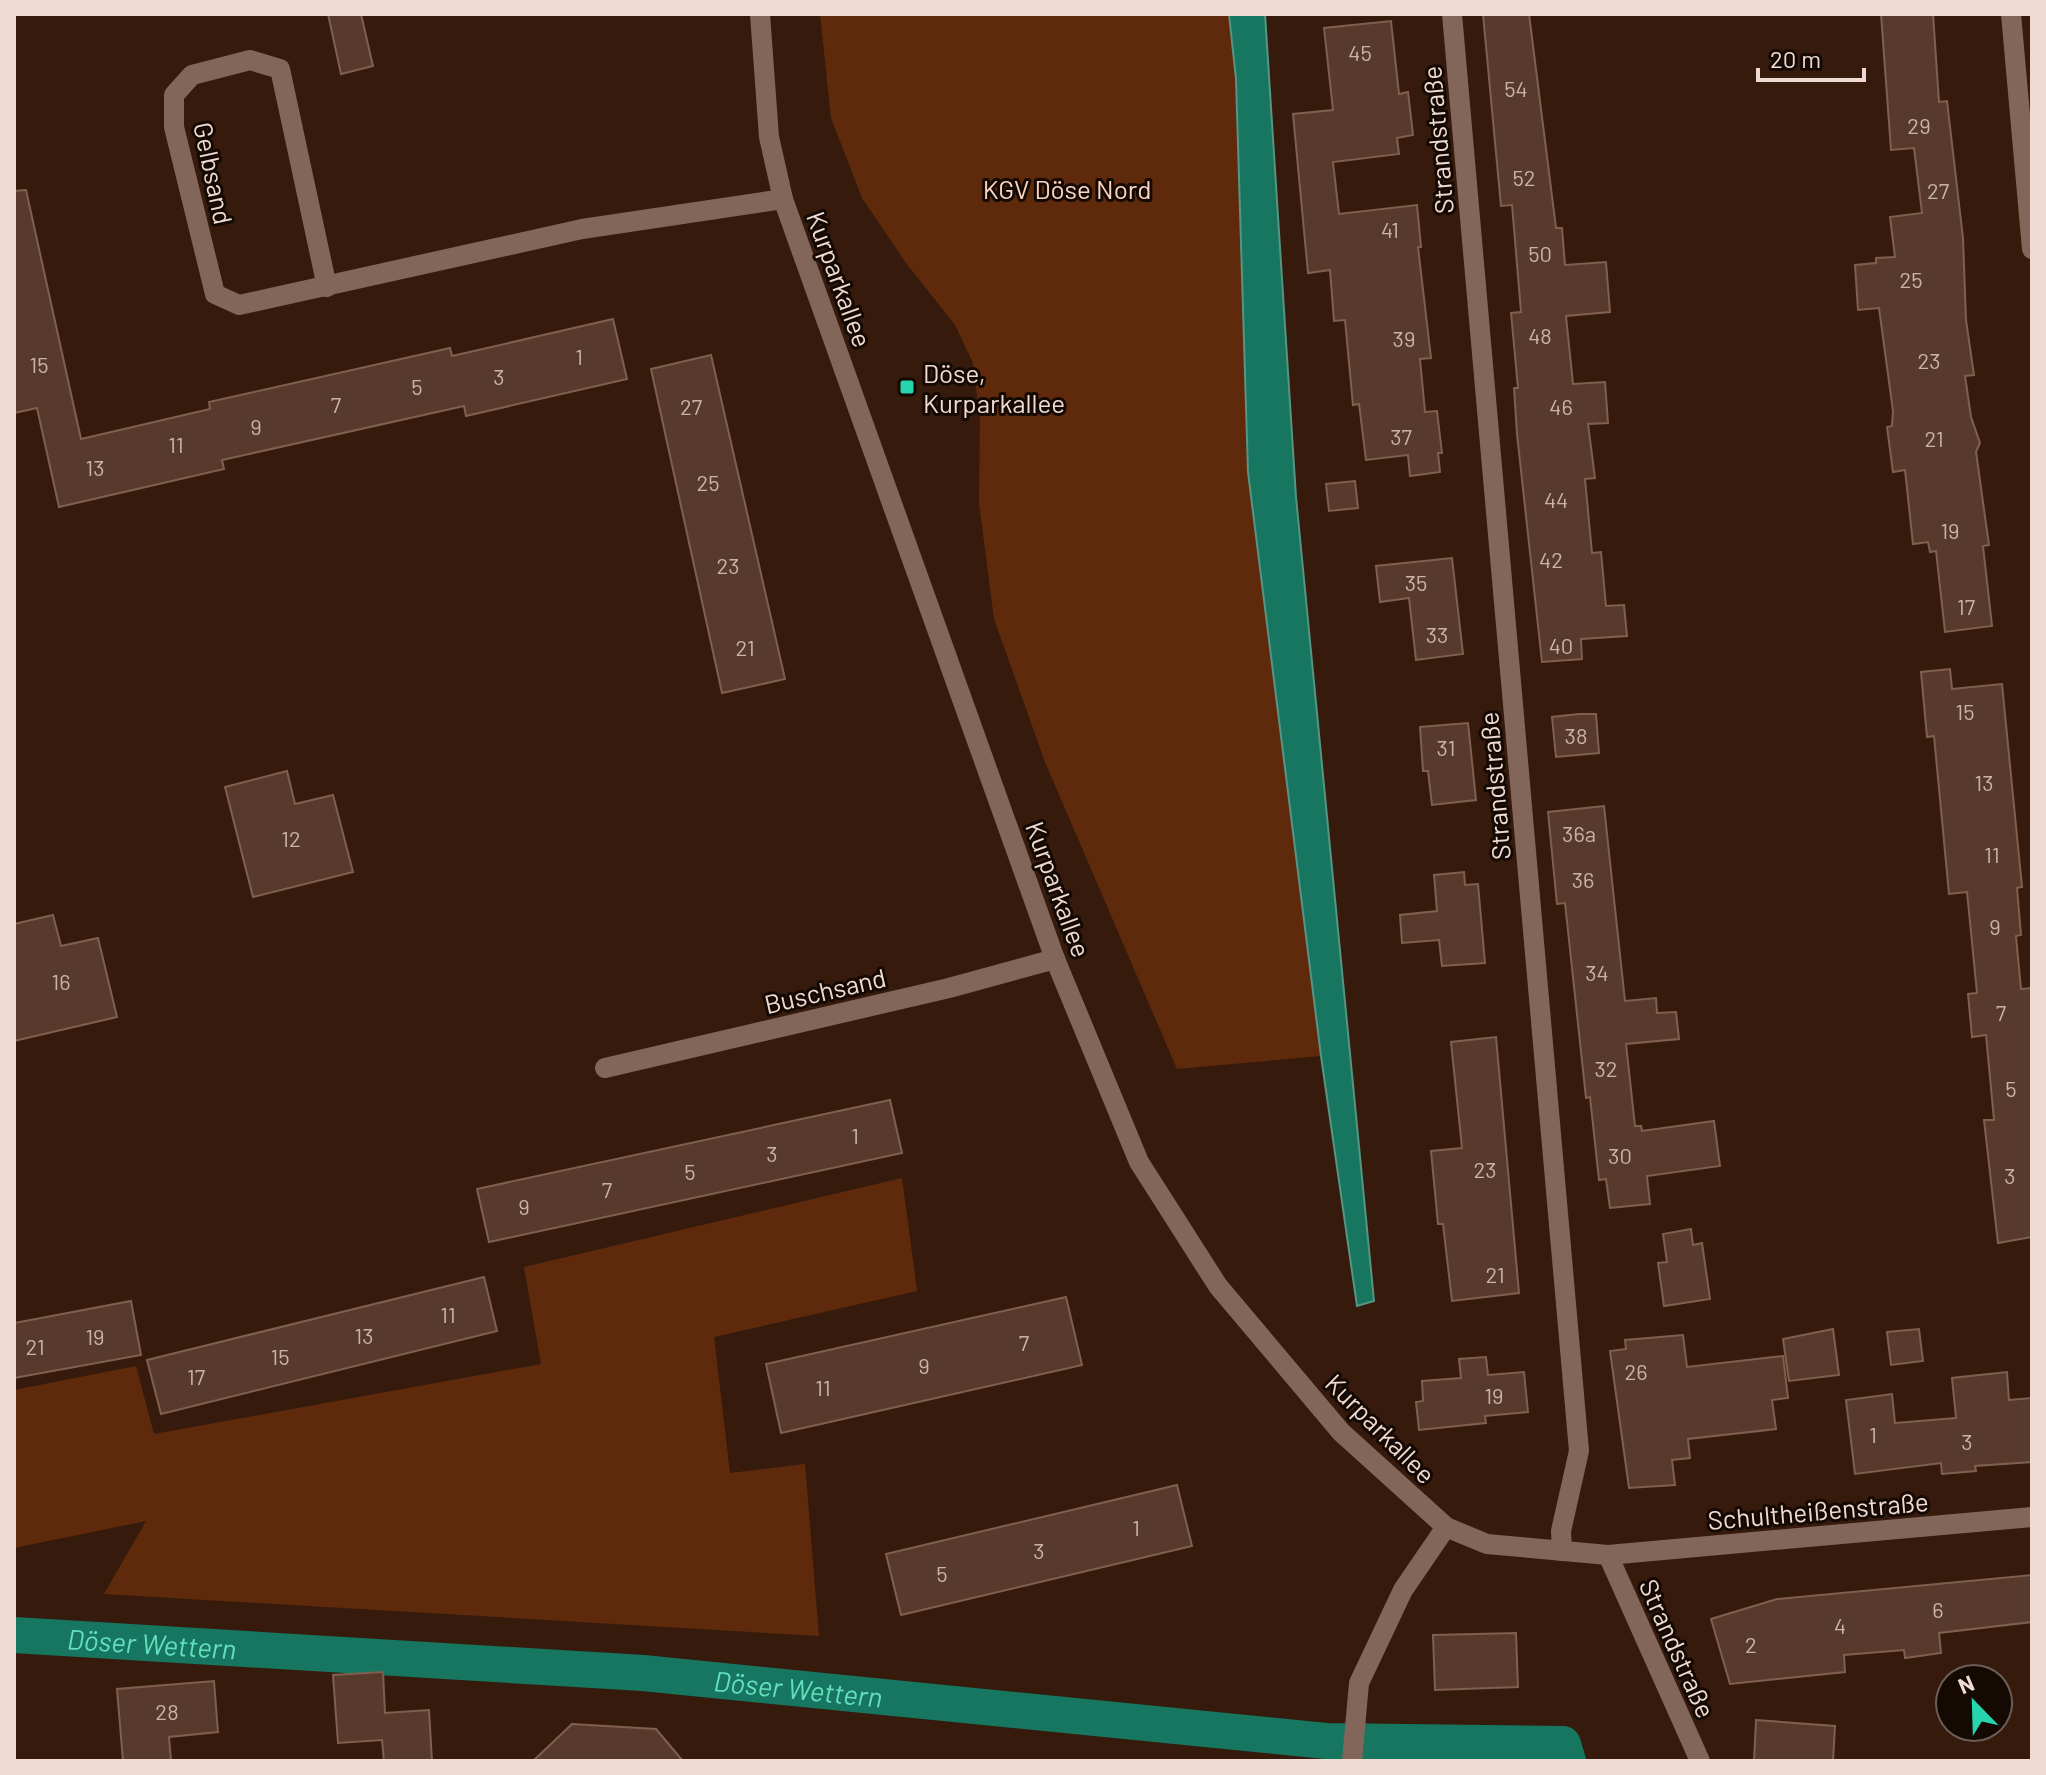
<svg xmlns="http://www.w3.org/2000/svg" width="2046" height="1775" font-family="Barlow,sans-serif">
<rect width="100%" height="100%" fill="#361b0d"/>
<!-- green -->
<g fill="#5f2a0c">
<polygon points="820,14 1229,14 1236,79 1248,472 1321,1056 1177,1069 1045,762 994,619 979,503 980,420 973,363 955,325 906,263 862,198 831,118"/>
<polygon points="902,1178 917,1291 714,1337 730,1473 805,1464 819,1636 104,1594 146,1521 14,1548 14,1390 136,1366 154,1434 541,1364 524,1267"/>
</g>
<!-- water -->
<polygon fill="#167660" stroke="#579482" stroke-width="2" points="1229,14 1265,14 1296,497 1374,1301 1357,1306 1321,1056 1248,472 1236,79"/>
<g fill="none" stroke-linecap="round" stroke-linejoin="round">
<!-- canal -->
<path stroke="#167660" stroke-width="36" id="s1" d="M14,1635L643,1673L1326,1741L1563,1744L1568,1761"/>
</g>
<!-- building -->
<g fill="#583a2c" stroke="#805f50" stroke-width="2">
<polygon points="328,14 361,14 373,66 341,74"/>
<polygon points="1483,14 1529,14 1556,228 1562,228 1565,265 1606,262 1610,312 1566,316 1573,384 1605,382 1608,423 1588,424 1595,478 1585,479 1592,553 1601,552 1606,606 1624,605 1627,636 1581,639 1582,659 1542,662 1517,434 1514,388 1518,388 1511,313 1521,312 1512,205 1501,206"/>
<polygon points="1881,14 1933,14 1939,102 1947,101 1963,238 1966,320 1974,375 1965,376 1971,417 1980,443 1976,452 1989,545 1983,546 1992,626 1945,632 1936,551 1930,552 1928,542 1913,544 1905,470 1893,472 1887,427 1892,426 1893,411 1879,308 1858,310 1855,265 1876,263 1876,258 1895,257 1890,217 1922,213 1914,148 1891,150"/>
<polygon points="1391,21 1399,94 1408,92 1413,135 1397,138 1399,154 1333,162 1339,214 1417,205 1421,247 1418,247 1431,358 1420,359 1425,412 1437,411 1442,453 1438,453 1440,472 1410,476 1408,455 1366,460 1359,404 1353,405 1345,320 1334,321 1330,270 1308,273 1293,114 1333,110 1324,28"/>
<polygon points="26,190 81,439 210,409 209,402 450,348 452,356 613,319 627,379 466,416 464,406 222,460 224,469 59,507 37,408 14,413 14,191"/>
<polygon points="711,355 785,679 722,693 651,369"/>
<polygon points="1355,481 1358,508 1329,511 1326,484"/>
<polygon points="1452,558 1463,654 1416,660 1409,598 1380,602 1376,566"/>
<polygon points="1950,669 1952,689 2002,684 2022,887 2017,888 2021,935 2016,936 2021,989 2032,988 2032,1237 1998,1243 1984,1120 1994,1120 1986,1035 1972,1037 1968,994 1977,993 1967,892 1949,894 1934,736 1927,737 1921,672"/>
<polygon points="1579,714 1596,714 1599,753 1556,757 1552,717"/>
<polygon points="1468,723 1476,800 1432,805 1428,771 1423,771 1420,727"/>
<polygon points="287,771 295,804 333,795 353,872 253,897 225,787"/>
<polygon points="1604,806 1625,1001 1656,998 1657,1013 1676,1012 1679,1039 1626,1044 1635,1126 1641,1126 1642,1131 1714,1121 1720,1166 1647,1176 1650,1204 1610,1208 1606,1179 1599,1180 1590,1097 1586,1098 1565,903 1557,904 1548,812"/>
<polygon points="1464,872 1465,885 1478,884 1485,963 1442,966 1439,940 1402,943 1400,915 1437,911 1434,875"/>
<polygon points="53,915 61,946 98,938 117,1017 14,1041 14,924"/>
<polygon points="1496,1037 1519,1293 1452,1301 1443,1224 1438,1224 1431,1151 1462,1148 1451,1042"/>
<polygon points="890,1100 902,1153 489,1242 477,1189"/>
<polygon points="1691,1229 1693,1245 1702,1243 1710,1299 1664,1306 1658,1263 1667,1262 1663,1234"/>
<polygon points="484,1277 497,1331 161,1414 147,1360"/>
<polygon points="1066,1297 1082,1365 781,1433 766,1364"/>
<polygon points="131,1301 141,1355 14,1378 14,1323"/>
<polygon points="1833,1329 1839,1375 1789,1381 1783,1339"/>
<polygon points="1919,1329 1923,1361 1891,1365 1887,1332"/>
<polygon points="1683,1335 1687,1367 1783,1356 1788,1398 1772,1400 1776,1429 1688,1439 1690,1458 1672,1460 1675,1485 1629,1488 1610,1351 1626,1349 1625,1340"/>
<polygon points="1486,1357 1488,1375 1524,1372 1528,1412 1485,1416 1486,1423 1419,1430 1416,1402 1423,1401 1422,1381 1461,1378 1459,1359"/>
<polygon points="2007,1372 2009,1400 2032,1398 2032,1462 1975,1466 1976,1471 1942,1474 1941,1463 1855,1474 1846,1400 1892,1394 1895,1423 1956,1418 1952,1378"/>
<polygon points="1177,1485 1192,1546 901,1615 886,1554"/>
<polygon points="2032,1575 2032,1622 1939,1633 1941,1653 1905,1658 1904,1650 1844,1655 1845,1672 1730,1684 1711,1619 1777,1599"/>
<polygon points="1516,1633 1518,1687 1435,1690 1433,1635"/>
<polygon points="383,1672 385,1713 429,1710 432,1761 384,1761 382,1740 338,1743 333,1675"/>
<polygon points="214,1681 218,1732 169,1737 171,1761 123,1761 117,1689"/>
<polygon points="1756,1720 1835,1726 1833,1761 1754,1761"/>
<polygon points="572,1724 656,1729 683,1761 533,1761"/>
</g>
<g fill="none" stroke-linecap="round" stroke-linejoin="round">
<!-- minor -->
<g stroke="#826659" stroke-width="20">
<polyline points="760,14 769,137 783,199 1055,959 1139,1162 1218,1286 1341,1432 1446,1527 1487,1544 1608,1555 2032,1517"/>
<polyline points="1452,14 1579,1451 1561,1531 1562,1551"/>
<polyline points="2011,14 2032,249"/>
<polyline points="327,287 280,69 250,60 192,75 174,95 174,127 215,294 239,305 582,229 783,199"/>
<polyline points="605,1068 949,988 1055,959"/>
<polyline points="1608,1555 1700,1761"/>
<polyline points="1352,1761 1359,1683 1403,1590 1446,1527"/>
</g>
</g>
<!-- markers -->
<rect fill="#26d5ae" stroke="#150904" stroke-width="3" x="899" y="379" width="16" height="16" rx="4"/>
<g text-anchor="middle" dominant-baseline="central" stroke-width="6" stroke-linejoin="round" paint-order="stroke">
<!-- number labels -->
<g font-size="22" fill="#c9b3a9">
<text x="1360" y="52">45</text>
<text x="1516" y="88">54</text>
<text x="1919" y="125">29</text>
<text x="1524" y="177">52</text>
<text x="1938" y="190">27</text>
<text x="1390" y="229">41</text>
<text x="1540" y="253">50</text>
<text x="1911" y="279">25</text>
<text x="1540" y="335">48</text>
<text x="1404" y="338">39</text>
<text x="579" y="356">1</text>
<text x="1929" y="360">23</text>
<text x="39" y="364">15</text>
<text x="499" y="376">3</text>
<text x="417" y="386">5</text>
<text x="336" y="404">7</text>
<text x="691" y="406">27</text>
<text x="1561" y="406">46</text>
<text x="256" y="426">9</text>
<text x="1401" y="436">37</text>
<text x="1934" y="438">21</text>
<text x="176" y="444">11</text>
<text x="95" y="467">13</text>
<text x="708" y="482">25</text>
<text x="1556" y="499">44</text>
<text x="1950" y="530">19</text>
<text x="1551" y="559">42</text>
<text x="728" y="565">23</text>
<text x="1416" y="582">35</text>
<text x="1966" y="606">17</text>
<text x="1437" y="634">33</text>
<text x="1561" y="645">40</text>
<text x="745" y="647">21</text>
<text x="1965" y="711">15</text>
<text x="1576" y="735">38</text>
<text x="1446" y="747">31</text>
<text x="1984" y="782">13</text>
<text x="1579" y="833">36a</text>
<text x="291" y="838">12</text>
<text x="1992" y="854">11</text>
<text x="1583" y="879">36</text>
<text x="1995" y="926">9</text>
<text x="1597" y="972">34</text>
<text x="61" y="981">16</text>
<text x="2001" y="1012">7</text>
<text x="1606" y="1068">32</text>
<text x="2011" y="1088">5</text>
<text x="855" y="1135">1</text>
<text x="772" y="1153">3</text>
<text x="1620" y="1155">30</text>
<text x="1485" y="1169">23</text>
<text x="690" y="1171">5</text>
<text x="2010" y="1175">3</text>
<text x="607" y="1189">7</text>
<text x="524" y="1206">9</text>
<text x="1495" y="1274">21</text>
<text x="448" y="1314">11</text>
<text x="364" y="1335">13</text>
<text x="95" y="1336">19</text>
<text x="1024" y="1342">7</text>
<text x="35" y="1346">21</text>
<text x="280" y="1356">15</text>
<text x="924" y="1365">9</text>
<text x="1636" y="1371">26</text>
<text x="196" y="1376">17</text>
<text x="823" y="1387">11</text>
<text x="1494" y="1395">19</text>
<text x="1873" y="1434">1</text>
<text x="1967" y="1441">3</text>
<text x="1136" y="1527">1</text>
<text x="1039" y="1550">3</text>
<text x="942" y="1573">5</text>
<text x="1938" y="1609">6</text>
<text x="1840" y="1625">4</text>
<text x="1751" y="1644">2</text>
<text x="167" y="1711">28</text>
</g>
<!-- street labels -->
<g font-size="26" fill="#efdbd3" stroke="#150904">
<text transform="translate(1437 140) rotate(-95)">Strandstraße</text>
<text transform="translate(214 173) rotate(78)">Gelbsand</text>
<text transform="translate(840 279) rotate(70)">Kurparkallee</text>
<text transform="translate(1494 786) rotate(-95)">Strandstraße</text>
<text transform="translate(1059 889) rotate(70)">Kurparkallee</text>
<text transform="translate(825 990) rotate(-13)">Buschsand</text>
<text transform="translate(1381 1428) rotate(45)">Kurparkallee</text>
<text transform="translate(1818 1510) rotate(-5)">Schultheißenstraße</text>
<text transform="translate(1678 1648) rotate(66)">Strandstraße</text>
</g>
<!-- park labels -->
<g font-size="26" fill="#fcd6c4" stroke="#150904">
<text x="1067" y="188">KGV Döse Nord</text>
</g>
<!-- poi labels -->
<g font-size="26" fill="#efdbd3" stroke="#150904" text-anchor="start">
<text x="923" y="372">Döse,<tspan x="923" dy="30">Kurparkallee</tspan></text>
</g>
<!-- water labels -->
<g font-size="28" font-style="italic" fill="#63dfbd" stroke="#150904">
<text stroke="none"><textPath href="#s1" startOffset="138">Döser Wettern</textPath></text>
<text stroke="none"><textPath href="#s1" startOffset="786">Döser Wettern</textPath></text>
</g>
</g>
<!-- border -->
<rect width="2046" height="1775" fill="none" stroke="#efdbd3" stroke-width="32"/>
<!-- north arrow -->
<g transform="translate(1974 1703) rotate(337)"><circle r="38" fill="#150904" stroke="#6c5d57" stroke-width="2"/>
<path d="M0-6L14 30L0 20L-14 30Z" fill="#26d5ae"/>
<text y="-12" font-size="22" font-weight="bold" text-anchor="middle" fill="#efdbd3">N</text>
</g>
<!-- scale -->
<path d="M1758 68v12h106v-12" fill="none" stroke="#efdbd3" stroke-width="4"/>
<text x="1770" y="68" font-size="24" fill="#efdbd3" stroke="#150904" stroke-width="6" paint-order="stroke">20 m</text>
</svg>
